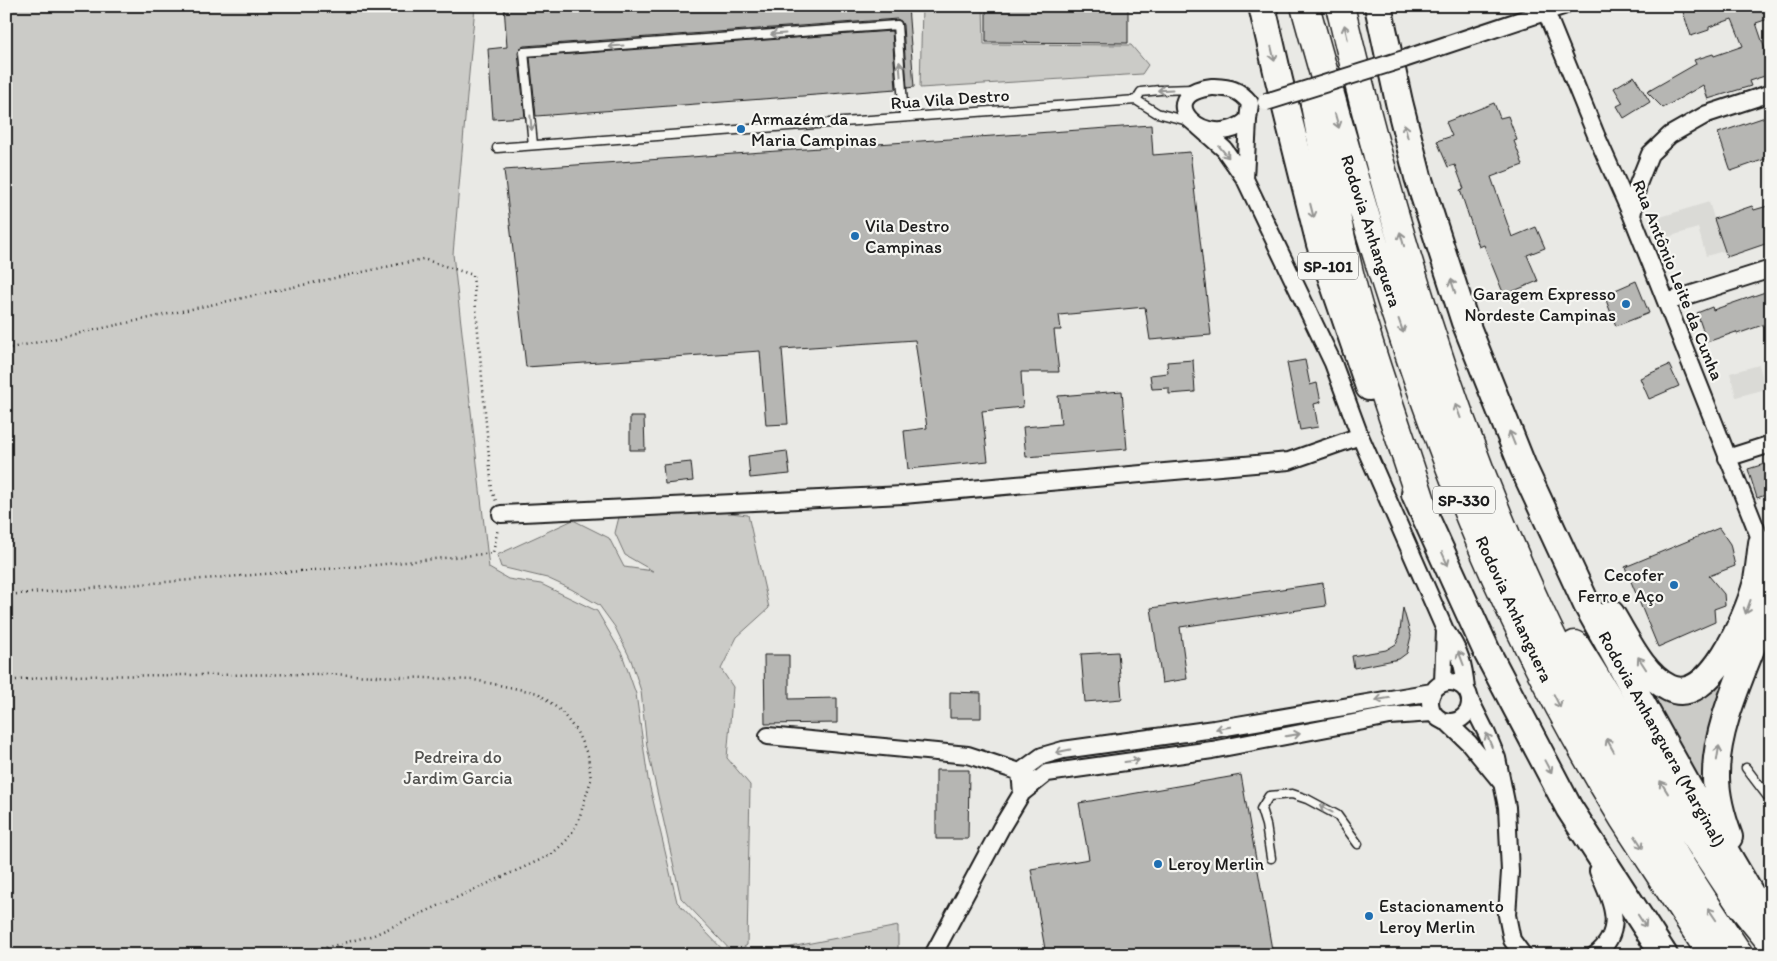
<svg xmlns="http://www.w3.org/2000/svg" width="1777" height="961" viewBox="0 0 1777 961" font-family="Itim,sans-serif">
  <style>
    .built { fill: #dadad6 }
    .green { fill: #cbcbc7; stroke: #747472 }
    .building { fill: #b6b6b3; stroke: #1c1c1c }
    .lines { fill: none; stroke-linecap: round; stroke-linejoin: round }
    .service-casing { stroke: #1c1c1c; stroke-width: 11 }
    .minor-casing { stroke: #1c1c1c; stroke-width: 20 }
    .trunk-casing { stroke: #1c1c1c; stroke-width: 30 }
    .motorway-casing { stroke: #1c1c1c; stroke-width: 31 }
    .path { stroke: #1c1c1c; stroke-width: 2.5; stroke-dasharray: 1 4; stroke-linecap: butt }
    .service { stroke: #f6f6f2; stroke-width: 8 }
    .minor { stroke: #f6f6f2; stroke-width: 16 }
    .trunk { stroke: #f6f6f2; stroke-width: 26 }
    .motorway { stroke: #f6f6f2; stroke-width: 28 }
    .minor-bridge-casing { stroke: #1c1c1c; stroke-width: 20; stroke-linecap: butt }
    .minor-bridge { stroke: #f6f6f2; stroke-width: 16 }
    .oneway { stroke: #949492 }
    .poi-dot { fill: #1f6fb2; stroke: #f6f6f2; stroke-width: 2 }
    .labels { text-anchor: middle; stroke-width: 4.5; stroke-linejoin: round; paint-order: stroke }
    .shield { fill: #f6f6f2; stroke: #5d5d5c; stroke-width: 1 }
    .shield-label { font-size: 16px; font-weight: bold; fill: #1c1c1c }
    .street-label { font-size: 18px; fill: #1c1c1c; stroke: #f6f6f2 }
    .poi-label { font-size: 18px; fill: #1c1c1c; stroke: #f6f6f2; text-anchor: start }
    .park-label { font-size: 18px; fill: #51514f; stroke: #f6f6f2 }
  </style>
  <rect width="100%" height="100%" fill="#e9e9e5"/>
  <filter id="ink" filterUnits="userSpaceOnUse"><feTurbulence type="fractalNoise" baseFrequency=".02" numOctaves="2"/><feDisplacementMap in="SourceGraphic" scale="10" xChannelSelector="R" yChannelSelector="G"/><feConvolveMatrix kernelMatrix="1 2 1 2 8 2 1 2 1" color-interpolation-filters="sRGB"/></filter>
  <g filter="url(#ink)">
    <path class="built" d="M1709 202 1724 251 1706 256 1698 228 1664 238 1657 218Z
      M1759 365 1766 389 1736 397 1730 373Z"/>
    <path class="green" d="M6 6H475L453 254 489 568 508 579 541 584 597 611 622 654 636 694 648 779 677 902 728 955H6Z
      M922 6H983L984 44 1131 45 1148 65 1142 74 920 88Z
      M704 510 748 515 769 608 737 637 721 669 733 687 727 758 750 785 747 945 734 954 681 898 647 747 641 691 631 660 615 627 599 605 571 589 547 578 501 567 497 555 573 520 609 538 624 567 653 571 625 555 615 533 620 513Z
      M1732 653 1708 801 1640 678 1655 692Z
      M898 926V955H750Z"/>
    <path class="building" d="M504 6H908L914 87 907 88 903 25 901 21 897 19 524 46 520 48 518 53 525 117 493 119 488 49 507 47Z
      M986 6H1128V43L986 42Z
      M1681 6H1771V18L1756 23 1771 67V74L1749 81 1751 86 1708 99 1703 85 1663 108 1647 92 1696 64 1694 60 1713 54 1714 56 1743 46 1732 19 1709 27V30L1691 36Z
      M892 31 896 89 536 116 530 57Z
      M1634 76 1650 102 1624 118 1617 106 1623 103 1614 88Z
      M1494 103 1500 118 1508 116 1517 140 1514 141 1523 165 1491 177 1512 237 1536 227 1545 248 1527 255 1538 281 1504 295 1484 245 1479 247 1460 190 1464 189 1455 165 1448 167 1437 141 1452 136 1446 122Z
      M1771 115V157L1731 171 1718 133Z
      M1151 125 1153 155 1190 152 1211 335 1150 340 1145 307 1059 315 1061 330H1054L1059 372H1021L1023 407 982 411 988 461 908 469 904 431 927 428 915 340 782 349 788 424 766 425 760 351 526 367 504 170Z
      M1771 205V242L1727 257 1714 219 1752 206 1754 210Z
      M1636 281 1649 313 1616 326 1604 295Z
      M1771 290V322L1737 334 1736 332 1707 342 1697 313 1712 307 1713 310Z
      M1193 360 1195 392 1169 394V388L1152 389 1150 375 1168 373 1167 362Z
      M1305 360 1310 385 1317 383 1321 402 1314 404 1318 427 1300 430 1287 363Z
      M1669 365 1679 386 1649 399 1640 378Z
      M1122 391 1127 449 1026 457 1023 427 1061 424 1058 396Z
      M630 417H644L645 450H630Z
      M787 451 790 474 750 478 748 456Z
      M691 462 693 481 665 484 663 465Z
      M1771 462V493L1757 498 1748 469Z
      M1719 528 1730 544 1735 566 1709 576 1724 594 1725 605 1714 609 1715 622 1658 647 1625 567Z
      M1323 583 1326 606 1180 627 1187 679 1162 683 1151 608Z
      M1403 608 1411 636 1407 653 1399 659 1354 668 1352 656 1386 650 1396 644 1399 638Z
      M1118 652 1122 699 1085 702 1081 654Z
      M764 655H789V699L837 698V723L765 724Z
      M950 692 981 693V718H950Z
      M936 770H969L968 839H936Z
      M1241 775 1273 955H1046L1031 869 1089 859 1079 803Z"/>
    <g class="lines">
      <g class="service-casing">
        <path id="service" d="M1136 100 1141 92 1160 90 1194 89
          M533 145 524 52 897 25 904 117
          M497 148 1136 100 1157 113 1188 121
          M1746 768 1768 797 1771 799
          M1271 858 1266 825 1261 809 1269 796 1292 794 1307 799 1337 815 1358 844"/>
      </g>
      <g class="minor-casing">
        <path id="minor" d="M1546 12 1596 135 1632 216 1765 551
          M1404 59 1563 6
          M1212 87C1229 88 1238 88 1250 103L1248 120C1205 156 1149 94 1212 87Z
          M1199 127 1224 149 1245 179 1333 363 1360 436 1445 630C1460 650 1464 665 1466 689
          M1245 179 1248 120
          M1632 216 1638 184 1650 154 1670 135 1707 114 1771 93
          M1667 302 1771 269
          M1727 458 1771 444
          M501 514 903 495 1289 461 1360 436
          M1430 702a20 20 0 1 1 40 0a20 20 0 1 1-40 0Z
          M1443 682 1445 630
          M1470 700 1487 734 1497 758 1507 807 1510 872 1507 915 1512 940 1523 955
          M1447 722 1469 743 1501 782
          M768 736 968 755 1020 772 1028 777
          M1022 793 1020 772 1042 756 1063 750 1214 729 1432 692
          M933 955 1001 828 1022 793 1047 773 1212 750 1390 716 1432 713
          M1595 955C1627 930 1611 901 1598 871"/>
      </g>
      <g class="trunk-casing">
        <path id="trunk" d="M1262 6 1279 80 1320 244 1369 387
          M1378 6 1399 102 1418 177 1465 322 1523 467 1587 605 1700 808 1767 922
          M1415 494 1488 654 1569 808 1664 955
          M1611 614C1626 638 1642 675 1669 688 1710 708 1748 614 1756 585 1759 572 1760 557 1762 543
          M1729 837C1722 818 1716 798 1716 777 1715 727 1744 670 1761 623L1771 612"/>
      </g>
      <g class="motorway-casing">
        <path id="motorway" d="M1305 6C1355 186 1407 369 1480 541 1521 637 1570 731 1624 819 1653 864 1683 909 1712 955
          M1340 6C1389 212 1449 416 1538 608 1594 729 1665 845 1739 955
          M1314 99C1324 150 1332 202 1344 252 1364 341 1398 427 1425 514
          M1575 645 1684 819 1742 906 1771 942"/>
      </g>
      <path class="path" d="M6 349 423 259 473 275 492 491 496 501
        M6 595 375 565 493 553 498 528
        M6 681 61 676 327 674 474 680 538 693 561 711 577 732 588 756 591 780 578 822 568 839 551 855 374 935 309 952 269 955"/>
      <use href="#service" class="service"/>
      <use href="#minor" class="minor"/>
      <use href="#trunk" class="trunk"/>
      <use href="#motorway" class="motorway"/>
      <g class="minor-bridge-casing">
        <path id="minor-bridge" d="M1266 102 1404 59"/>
      </g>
      <use href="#minor-bridge" class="minor-bridge"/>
    </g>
    <defs><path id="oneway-shaft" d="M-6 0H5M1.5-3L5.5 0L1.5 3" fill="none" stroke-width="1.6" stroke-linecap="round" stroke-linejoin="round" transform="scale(1.25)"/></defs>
    <g class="oneway">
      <use href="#oneway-shaft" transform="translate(1346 32) rotate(-103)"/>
      <use href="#oneway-shaft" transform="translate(778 34) rotate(176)"/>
      <use href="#oneway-shaft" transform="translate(616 46) rotate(176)"/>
      <use href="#oneway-shaft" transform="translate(1273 54) rotate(77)"/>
      <use href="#oneway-shaft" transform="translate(900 69) rotate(-94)"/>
      <use href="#oneway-shaft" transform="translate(1165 90) rotate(177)"/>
      <use href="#oneway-shaft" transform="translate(1337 121) rotate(74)"/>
      <use href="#oneway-shaft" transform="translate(531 123) rotate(85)"/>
      <use href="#oneway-shaft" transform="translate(1406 131) rotate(-104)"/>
      <use href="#oneway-shaft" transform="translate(1224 152) rotate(50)"/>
      <use href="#oneway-shaft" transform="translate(1312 211) rotate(76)"/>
      <use href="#oneway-shaft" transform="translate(1402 239) rotate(-106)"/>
      <use href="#oneway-shaft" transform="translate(1453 286) rotate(-108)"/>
      <use href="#oneway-shaft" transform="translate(1401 326) rotate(71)"/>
      <use href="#oneway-shaft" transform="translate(1458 411) rotate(-110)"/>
      <use href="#oneway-shaft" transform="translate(1512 438) rotate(-112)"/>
      <use href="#oneway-shaft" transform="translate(1445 559) rotate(66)"/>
      <use href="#oneway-shaft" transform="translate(1748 607) rotate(110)"/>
      <use href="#oneway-shaft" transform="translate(1461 658) rotate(-111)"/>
      <use href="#oneway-shaft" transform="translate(1642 663) rotate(-123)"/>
      <use href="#oneway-shaft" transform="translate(1383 699) rotate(171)"/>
      <use href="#oneway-shaft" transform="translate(1557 701) rotate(64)"/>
      <use href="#oneway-shaft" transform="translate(1223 728) rotate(170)"/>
      <use href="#oneway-shaft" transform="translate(1293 735) rotate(-10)"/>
      <use href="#oneway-shaft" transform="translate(1489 740) rotate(-112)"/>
      <use href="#oneway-shaft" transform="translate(1610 745) rotate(-119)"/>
      <use href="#oneway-shaft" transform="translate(1063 751) rotate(169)"/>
      <use href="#oneway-shaft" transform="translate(1718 753) rotate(-81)"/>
      <use href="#oneway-shaft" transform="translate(1132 761) rotate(-8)"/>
      <use href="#oneway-shaft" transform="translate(1548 767) rotate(62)"/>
      <use href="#oneway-shaft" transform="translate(1664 787) rotate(-122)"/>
      <use href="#oneway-shaft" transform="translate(1326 809) rotate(-152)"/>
      <use href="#oneway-shaft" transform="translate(1639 842) rotate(57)"/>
      <use href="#oneway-shaft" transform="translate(1712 914) rotate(-124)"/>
      <use href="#oneway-shaft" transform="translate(1642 921) rotate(57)"/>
    </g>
  </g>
  <g class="poi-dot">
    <circle cx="741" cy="129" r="5"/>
    <circle cx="855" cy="236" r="5"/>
    <circle cx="1626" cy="304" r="5"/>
    <circle cx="1674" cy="585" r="5"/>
    <circle cx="1158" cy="864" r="5"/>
    <circle cx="1369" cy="916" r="5"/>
  </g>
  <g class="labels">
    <g class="shield">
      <rect x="1298" y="252.5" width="60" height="27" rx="4"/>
      <rect x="1433" y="486.5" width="62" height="27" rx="4"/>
    </g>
    <g class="shield-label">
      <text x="1328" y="272">SP-101</text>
      <text x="1464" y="506">SP-330</text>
    </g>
    <g class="street-label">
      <text transform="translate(950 99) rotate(-4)" y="6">Rua Vila Destro</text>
      <text transform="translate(1371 231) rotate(72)" y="6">Rodovia Anhanguera</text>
      <text transform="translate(1678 280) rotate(68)" y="6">Rua Antônio Leite da Cunha</text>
      <text transform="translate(1514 609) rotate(65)" y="6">Rodovia Anhanguera</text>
      <text transform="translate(1662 739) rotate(61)" y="6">Rodovia Anhanguera (Marginal)</text>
    </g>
    <g class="poi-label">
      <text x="751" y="125">Armazém da<tspan x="751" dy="21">Maria Campinas</tspan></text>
      <text x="865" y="232">Vila Destro<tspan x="865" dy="21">Campinas</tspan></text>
      <text x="1616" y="300" text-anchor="end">Garagem Expresso<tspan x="1616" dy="21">Nordeste Campinas</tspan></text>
      <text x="1664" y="581" text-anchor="end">Cecofer<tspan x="1664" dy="21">Ferro e Aço</tspan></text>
      <text x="1168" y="870">Leroy Merlin</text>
      <text x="1379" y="912">Estacionamento<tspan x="1379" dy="21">Leroy Merlin</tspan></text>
    </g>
    <g class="park-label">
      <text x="458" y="763">Pedreira do<tspan x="458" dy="21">Jardim Garcia</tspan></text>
    </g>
  </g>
  <rect width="1777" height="961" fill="none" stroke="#f6f6f2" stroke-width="25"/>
  <rect x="12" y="12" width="1752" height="936" fill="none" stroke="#1c1c1c" stroke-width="2" filter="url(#ink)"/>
</svg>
